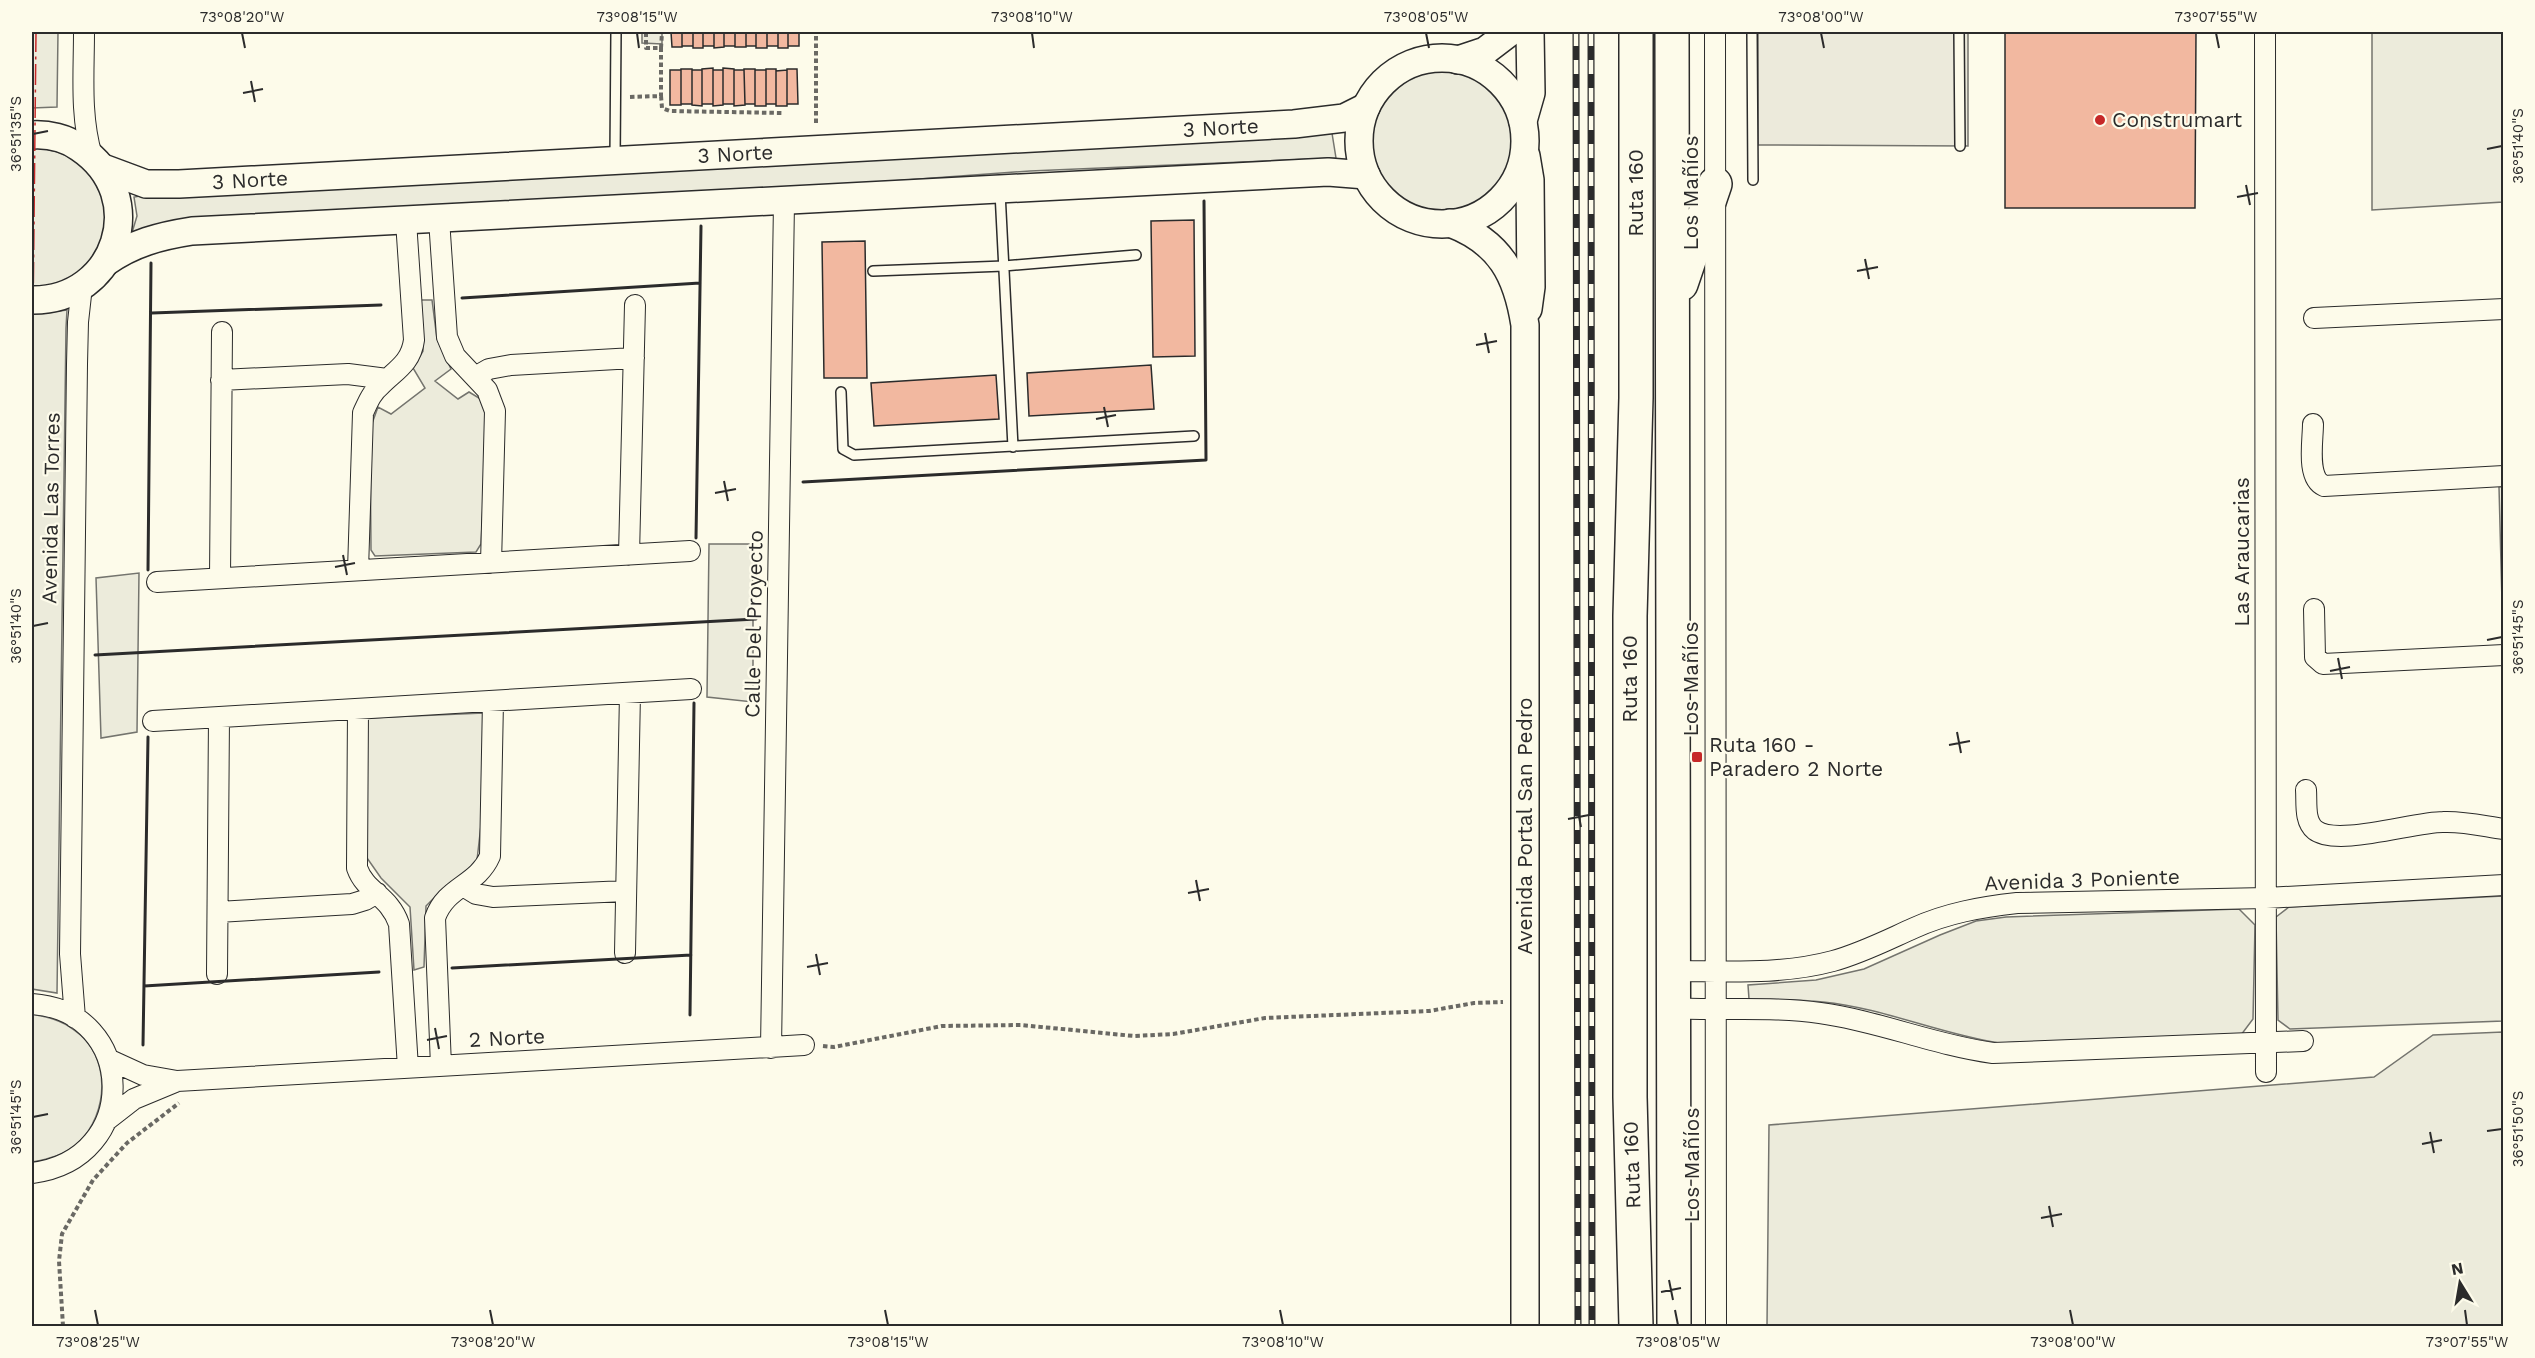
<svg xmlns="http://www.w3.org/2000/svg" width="2535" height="1358" viewBox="0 0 2535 1358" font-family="'Work Sans',sans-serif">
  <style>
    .green { fill: #ecebdb; stroke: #74746e; stroke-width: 1.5 }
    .parking { fill: #eceadb; stroke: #74746e; stroke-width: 1.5 }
    .building { fill: #f2b8a0; stroke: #2b2b2b; stroke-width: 1.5 }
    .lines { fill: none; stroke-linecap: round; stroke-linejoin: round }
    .lane-casing { stroke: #2b2b2b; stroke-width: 12 }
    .street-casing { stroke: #2b2b2b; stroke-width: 22 }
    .secondary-casing { stroke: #2b2b2b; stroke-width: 30 }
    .highway-casing { stroke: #2b2b2b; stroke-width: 36 }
    .path { stroke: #6a6964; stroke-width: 4; stroke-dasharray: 4.5 3; stroke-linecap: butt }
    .lane { stroke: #fdfbea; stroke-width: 9 }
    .street { stroke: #fdfbea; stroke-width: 20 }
    .secondary { stroke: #fdfbea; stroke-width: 27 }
    .highway { stroke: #fdfbea; stroke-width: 33 }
    .rail-casing { stroke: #2b2b2b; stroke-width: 7 }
    .rail { stroke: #fdfbea; stroke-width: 4.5; stroke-dasharray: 14; stroke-linecap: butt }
    .wall { stroke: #2b2b2b; stroke-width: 3 }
    .power { stroke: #c62828; stroke-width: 1.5; stroke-dasharray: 21 4.5 3 4.5; stroke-linecap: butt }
    .ticks { fill: none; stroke: #2b2b2b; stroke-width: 2 }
    .poi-dot { fill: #c62828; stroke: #fdfbea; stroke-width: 2 }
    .labels { text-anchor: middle; stroke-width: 4.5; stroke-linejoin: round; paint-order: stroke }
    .poi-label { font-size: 21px; fill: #2b2b2b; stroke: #fdfbea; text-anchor: start }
    .street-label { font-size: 21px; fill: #2b2b2b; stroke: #fdfbea }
    .neatline { fill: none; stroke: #2b2b2b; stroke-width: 2 }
    .ticks-label { font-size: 15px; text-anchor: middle; fill: #2b2b2b }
  </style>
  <rect width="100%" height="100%" fill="#fdfbea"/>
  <path class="green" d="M32 32H58L57 107 32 108Z
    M642 32H662V44L642 43Z
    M2372 32H2503V202L2372 210Z
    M1371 141a72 72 0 1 1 144 0a72 72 0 1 1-144 0Z
    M1331 127 1336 158 1030 171 131 236 137 216 134 197 146 195Z
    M32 148H42L61 153 79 162 92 175 108 211 103 249 79 279 32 294Z
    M421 300H432L437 339 451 369 435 381 458 399 469 392 484 401 488 410 481 544 476 552 375 556 371 550 370 429 378 407 391 414 425 388 413 368 423 351Z
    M67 310 66 328 57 993 32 989V312L44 313Z
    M2503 486 2504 640 2503 641 2499 487Z
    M709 544H753V702L707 697Z
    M139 573 137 732 101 738 96 578Z
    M484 713 485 790 477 860 467 878 446 886 426 906 424 967 414 970 410 907 381 878 367 858 366 718Z
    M2503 896V1021L2290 1029 2278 1020 2276 917 2289 907Z
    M2239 909 2255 925 2253 1019 2241 1035 1999 1043C1940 1034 1883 1008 1823 1002 1798 999 1773 1000 1749 999L1748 985 1816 980 1864 969 1940 935 1976 921 2006 917Z
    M32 1014C47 1017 61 1020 74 1030 112 1056 109 1114 78 1143 65 1155 48 1159 32 1162Z
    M2503 1032V1326H1767L1769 1125 2374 1077 2433 1035Z"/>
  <path class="parking" d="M1758 32H1968V146L1758 145Z"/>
  <path class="building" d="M671 32H682V47H672Z
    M682 32H693V46H682Z
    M693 32H703V48H693Z
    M703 32H714V46H703Z
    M714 32H724V47L714 48Z
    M724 32H735V46H724Z
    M735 32H746V47H735Z
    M746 32H756V46H746Z
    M756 32H767V48H756Z
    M767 32H778V46H767Z
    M778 32H788V48H778Z
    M788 32H799V46H788Z
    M2005 32H2196L2195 208H2005Z
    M713 68V104H702V69Z
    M723 68 734 69V104H723Z
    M681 69H692V104H681Z
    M744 69H755V104H745Z
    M766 69H776V104H766Z
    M787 69H797L798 104H787Z
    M670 70H681V105H670Z
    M692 70H702V106L692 105Z
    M713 70H723V105L713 106Z
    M734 70H744L745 105 734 106Z
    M755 70H766V106H755Z
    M787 70V106H776V71Z
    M1194 220 1195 356 1153 357 1151 221Z
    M865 241 867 378H824L822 242Z
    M1151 365 1154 409 1029 416 1027 373Z
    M996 375 999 419 874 426 871 383Z"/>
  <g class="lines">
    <g class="lane-casing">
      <path id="lane" d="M1752 32 1753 180
        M1959 32 1960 146
        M615 158 616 32
        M1000 192 1013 447
        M873 271 1004 266 1136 255
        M841 392 843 449 854 455 1194 436"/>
    </g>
    <g class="street-casing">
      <path id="street" d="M84 32C84 73 80 116 92 156
        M1715 32 1716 1326
        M2265 32 2266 1072
        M439 219 447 337 455 356 487 390 495 411 491 563
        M2314 318 2504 309
        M475 377 489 369 511 365 634 358
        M221 380 348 374 387 379
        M2313 424C2313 441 2306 478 2324 486L2504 476
        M629 555 635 305
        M358 570 363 413C368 402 372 392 381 385 396 370 411 363 414 340L406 221
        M220 578 222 332
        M157 582 690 551
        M2314 609 2315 657 2323 664 2504 655
        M358 709 357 868C366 893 389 895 399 924L408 1068
        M153 721 691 689
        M2306 790C2307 803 2304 821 2315 830 2337 847 2413 822 2443 822 2464 821 2483 826 2504 829
        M463 886 476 894 493 897 626 891
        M218 912 352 904 365 900 377 893
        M625 953 630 693
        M1673 971C1727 971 1781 975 1833 961 1862 953 1887 940 1914 928 1947 913 1981 907 2017 903L2266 898 2504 885
        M217 974 219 717
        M32 1004C137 1011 142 1159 32 1173
        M1674 1008C1722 1011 1772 1006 1820 1013 1879 1021 1934 1045 1993 1053L2303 1041
        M75 1018 70 954 77 364 78 322 82 286
        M771 1048 784 202
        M108 1059 143 1075 177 1081 804 1045
        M441 1066 435 918C446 886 477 886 490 856L493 701
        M107 1120 134 1099 175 1082"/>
    </g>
    <g class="secondary-casing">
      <g id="secondary">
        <circle cx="1442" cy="141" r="83"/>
        <path d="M1458 60 1485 51 1510 32"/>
        <path d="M1523 121 1531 93 1530 32"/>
        <path d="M32 135C48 134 66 138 80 148 151 196 117 301 32 300"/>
        <path d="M1526 156 1530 180 1531 287 1528 309"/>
        <path id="s1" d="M103 168 146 184H179L1294 124 1344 118 1366 107"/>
        <path d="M1450 223C1500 242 1517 274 1525 325V1326"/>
        <path d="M106 262C133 243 160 236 192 231L1328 172 1366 175"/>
      </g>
    </g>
    <g class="highway-casing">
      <path id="highway" d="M1672 32 1674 1326
        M1681 284 1715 184
        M1636 1326 1630 1097V616L1636 398V32"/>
    </g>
    <path class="path" d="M661 48 662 32
      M661 96 662 108 670 111 782 113
      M630 97 661 96V48H646V32
      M816 123V32
      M823 1046 834 1047 942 1026 1021 1025 1134 1036 1173 1034 1265 1018 1429 1011 1474 1003 1503 1002
      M63 1326 59 1261 62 1234 93 1180 127 1143 179 1103"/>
    <use href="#lane" class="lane"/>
    <use href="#street" class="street"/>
    <use href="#secondary" class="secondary"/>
    <use href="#highway" class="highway"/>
    <g class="rail-casing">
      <path id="rail" d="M1576 32 1578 1326
        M1591 32 1592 1326"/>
    </g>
    <use href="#rail" class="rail"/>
    <path class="wall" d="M462 298 700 283
      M152 313 381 305
      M803 482 1206 460 1204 201
      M696 538 701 226
      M148 570 151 263
      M95 655 756 619
      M452 968 691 955
      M144 986 379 972
      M690 1015 694 703
      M143 1045 148 737"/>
    <path class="power" d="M32 415 36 32"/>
  </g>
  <path class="ticks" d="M242 33 245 48M637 33 639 48M1032 33 1034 48M1426 33 1429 48M1821 33 1824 48M2216 33 2219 48M251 81 255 102M243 93 263 89M33 134 48 131M2487 149 2502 146M2246 185 2250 205M2237 197 2258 193M1865 259 1869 279M1857 271 1878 267M1485 333 1489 353M1476 345 1497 341M1104 407 1108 427M1096 419 1116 415M724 481 728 501M715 493 736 489M343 555 347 575M335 567 355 563M33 626 48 623M2487 640 2502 637M2338 658 2342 679M2330 671 2350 667M1957 732 1961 753M1949 745 1970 741M1577 806 1581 827M1568 819 1589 815M1196 880 1200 901M1188 893 1209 889M816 954 820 975M807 967 828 963M435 1028 439 1049M427 1040 447 1036M33 1117 48 1114M2487 1131 2502 1129M2430 1132 2434 1153M2422 1144 2442 1140M2049 1206 2053 1227M2041 1218 2062 1214M1669 1280 1673 1300M1661 1292 1681 1288M95 1310 98 1325M490 1310 493 1325M885 1310 888 1325M1280 1310 1283 1325M1675 1310 1678 1325M2070 1310 2073 1325M2465 1310 2467 1325"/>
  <g class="poi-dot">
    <circle cx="2100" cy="120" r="6"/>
    <rect x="1691" y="751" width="12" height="12" rx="3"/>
  </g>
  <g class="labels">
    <g class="poi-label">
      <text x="2112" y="127">Construmart</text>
      <text x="1709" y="752">Ruta 160 -<tspan x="1709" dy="24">Paradero 2 Norte</tspan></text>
    </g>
    <g class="street-label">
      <text dy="7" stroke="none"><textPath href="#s1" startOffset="1122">3 Norte</textPath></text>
      <text dy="7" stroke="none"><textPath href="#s1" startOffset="636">3 Norte</textPath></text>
      <text dy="7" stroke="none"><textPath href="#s1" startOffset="150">3 Norte</textPath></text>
      <text transform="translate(1636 193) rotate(-90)" y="7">Ruta 160</text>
      <text transform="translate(1691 193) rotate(-90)" y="7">Los Mañíos</text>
      <text transform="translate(51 508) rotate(-89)" y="7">Avenida Las Torres</text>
      <text transform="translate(2242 552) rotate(-90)" y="7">Las Araucarias</text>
      <text transform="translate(754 624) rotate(-89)" y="7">Calle Del Proyecto</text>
      <text transform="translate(1630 679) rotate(-90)" y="7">Ruta 160</text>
      <text transform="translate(1691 679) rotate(-90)" y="7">Los Mañíos</text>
      <text transform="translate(1525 826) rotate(-90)" y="7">Avenida Portal San Pedro</text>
      <text transform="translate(2082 880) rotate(-2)" y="7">Avenida 3 Poniente</text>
      <text transform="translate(507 1038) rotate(-3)" y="7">2 Norte</text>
      <text transform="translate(1632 1165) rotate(-92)" y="7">Ruta 160</text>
      <text transform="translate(1692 1165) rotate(-90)" y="7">Los Mañíos</text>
    </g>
  </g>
  <rect width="2535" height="1358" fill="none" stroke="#fdfbea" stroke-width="66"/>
  <g transform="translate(2460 1283) rotate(349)" stroke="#fdfbea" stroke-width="4.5" paint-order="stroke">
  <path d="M0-4.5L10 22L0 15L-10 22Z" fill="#2b2b2b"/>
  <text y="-9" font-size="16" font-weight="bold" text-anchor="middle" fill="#2b2b2b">N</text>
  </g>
  <rect x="33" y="33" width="2469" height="1292" class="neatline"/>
  <g class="ticks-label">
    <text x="242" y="22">73°08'20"W</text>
    <text x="637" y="22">73°08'15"W</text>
    <text x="1032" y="22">73°08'10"W</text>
    <text x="1426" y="22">73°08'05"W</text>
    <text x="1821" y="22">73°08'00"W</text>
    <text x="2216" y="22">73°07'55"W</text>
    <text transform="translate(16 134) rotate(-90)" y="5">36°51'35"S</text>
    <text transform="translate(2518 146) rotate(-90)" y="5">36°51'40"S</text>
    <text transform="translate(16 626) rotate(-90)" y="5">36°51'40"S</text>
    <text transform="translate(2518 637) rotate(-90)" y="5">36°51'45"S</text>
    <text transform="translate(16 1117) rotate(-90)" y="5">36°51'45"S</text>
    <text transform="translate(2518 1129) rotate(-90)" y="5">36°51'50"S</text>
    <text x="98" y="1347">73°08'25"W</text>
    <text x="493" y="1347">73°08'20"W</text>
    <text x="888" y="1347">73°08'15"W</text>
    <text x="1283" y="1347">73°08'10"W</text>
    <text x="1678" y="1347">73°08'05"W</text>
    <text x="2073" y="1347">73°08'00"W</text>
    <text x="2467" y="1347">73°07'55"W</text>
  </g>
</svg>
